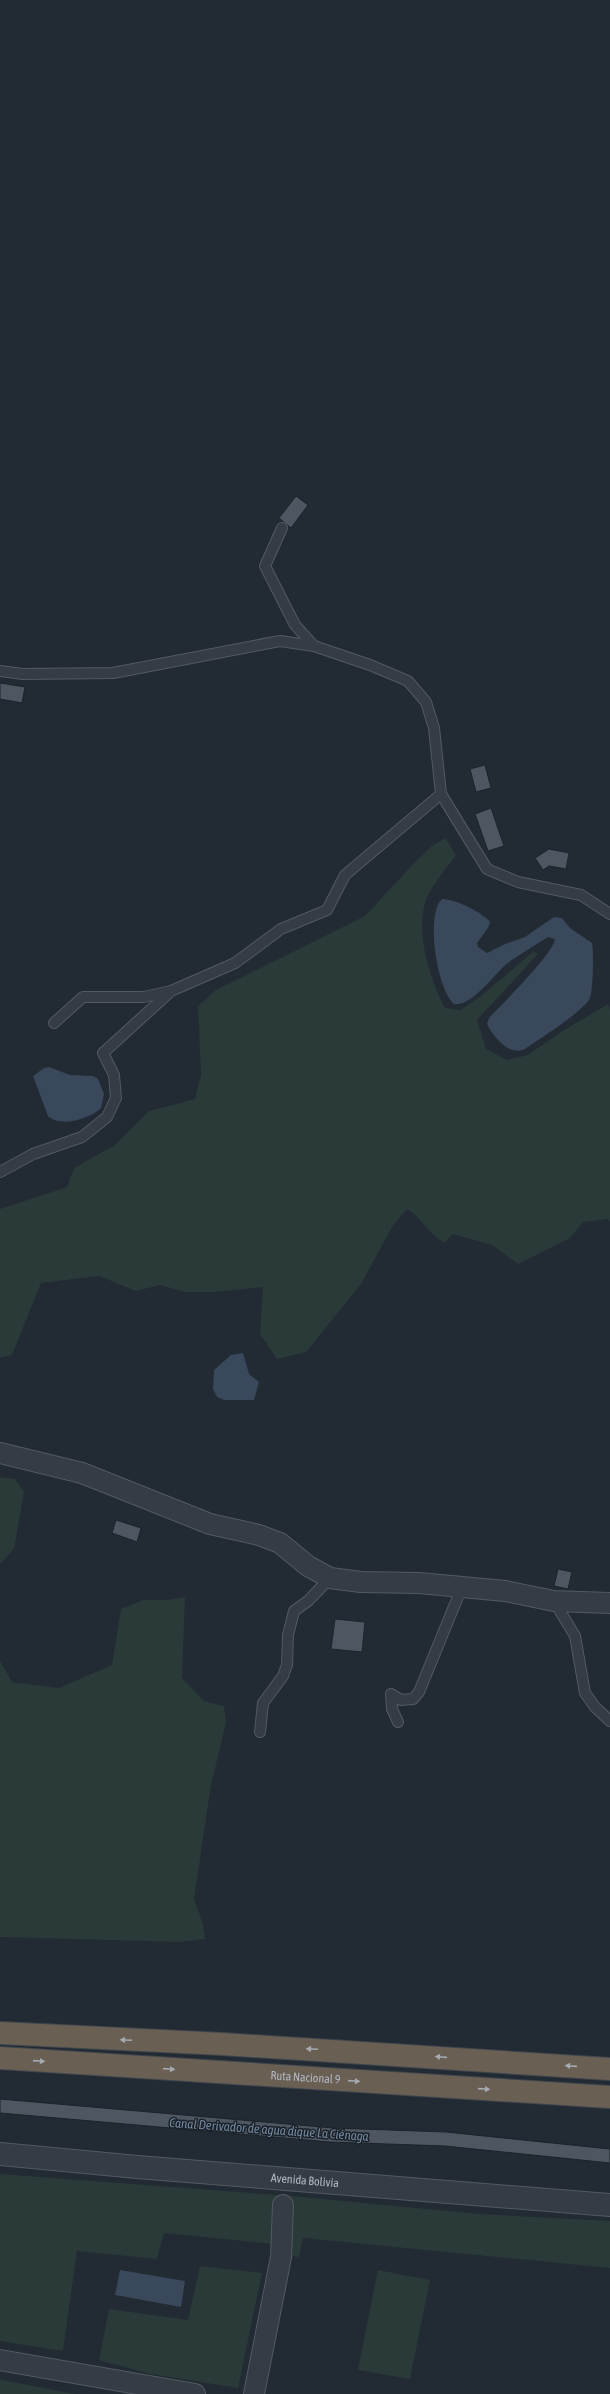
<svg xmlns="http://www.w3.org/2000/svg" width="610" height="2394" viewBox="0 0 610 2394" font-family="'Asap Condensed',sans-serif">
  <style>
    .green { fill: #293a39 }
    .water { fill: #39495b }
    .building { fill: #4d5661; stroke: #1c232a }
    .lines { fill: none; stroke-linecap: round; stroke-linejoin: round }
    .service-casing { stroke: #525a62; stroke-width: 12 }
    .minor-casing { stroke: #525a62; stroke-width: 22 }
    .tertiary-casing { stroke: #525a62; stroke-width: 24 }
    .motorway-casing { stroke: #3f474e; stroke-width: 24 }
    .service { stroke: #353c44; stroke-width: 10 }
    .minor { stroke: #353c44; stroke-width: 20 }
    .tertiary { stroke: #353c44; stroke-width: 22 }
    .motorway { stroke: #695f53; stroke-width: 22 }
    .oneway { fill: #a4aab0 }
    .labels { text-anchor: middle; stroke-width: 3; stroke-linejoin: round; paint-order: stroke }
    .street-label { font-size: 12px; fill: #afb7c1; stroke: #1a2128 }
    .water-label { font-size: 13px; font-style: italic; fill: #7389a1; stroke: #1a2128 }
  </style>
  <rect width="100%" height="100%" fill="#222a33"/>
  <path class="green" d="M446 838 456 856C447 866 429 890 425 903 416 935 430 979 445 1008L460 1010 477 999 534 951 538 954 477 1020 486 1049 507 1060 528 1055 561 1032 608 1004 610 1009V1222L608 1219 583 1222 570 1238 518 1264 492 1245 453 1234 444 1243C429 1234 422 1218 407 1209L394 1224 361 1284 306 1352 277 1359 260 1334 263 1287 215 1292H185L160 1285 136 1291 99 1276 41 1283 12 1355 0 1358V1209L67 1187 74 1168 115 1145 149 1111 195 1099 201 1075 198 1006 216 990 365 916 416 861 433 845Z
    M0 1477 15 1479 24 1492 14 1549 0 1564Z
    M185 1597 182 1678 204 1701 224 1706 226 1723 211 1785 194 1899 203 1924 205 1939 181 1942 0 1937V1661L12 1682 59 1688 112 1665 121 1609 143 1600H167Z
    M0 2174 292 2196 479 2214 610 2221V2268L303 2238 299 2257 287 2256 273 2244 164 2233 157 2259 77 2251 63 2351 0 2341Z
    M200 2266 262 2273 238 2388 150 2374 99 2360 109 2309 188 2320Z
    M378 2270 430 2280 410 2379 358 2370Z
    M0 2380H3L74 2394H0Z"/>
  <path class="water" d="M442 899C453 898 484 913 490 922L488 928 477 943 478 947 487 953 505 944 525 937 554 917 562 918 570 928 592 943C594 952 593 991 590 998 584 1011 538 1040 525 1049 509 1057 493 1036 487 1024L489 1018C502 1004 554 953 555 939L548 937C535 945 522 953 509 962 495 972 473 1007 454 1004 437 990 425 914 442 899Z
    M49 1067 70 1075 93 1076 98 1079 104 1094 101 1108C90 1119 60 1128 48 1116L33 1076 44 1068Z
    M243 1353 249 1374 259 1382 254 1400H224L217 1397 213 1389 214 1370 231 1355Z
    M120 2270 185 2281 181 2307 115 2295Z"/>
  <path class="building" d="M296 496 308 505 291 528 279 518Z
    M0 683 25 687 22 703 0 699Z
    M485 765 491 788 476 792 470 769Z
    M491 808 504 846 488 851 475 814Z
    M549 849 569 853 566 869 549 866 543 870 535 858Z
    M116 1520 141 1528 137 1542 112 1533Z
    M558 1569 572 1572 568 1589 554 1586Z
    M335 1619 365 1622 362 1652 331 1649Z
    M0 2099 333 2128 446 2132 610 2149V2163L445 2146 330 2142 0 2113Z"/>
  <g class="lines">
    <g class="service-casing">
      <path id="service" d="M282 528 265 566 295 625 314 646
        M0 671 23 674 113 673 280 641 314 646 370 665 408 681 426 702 434 728 441 794 487 869 518 882 581 895 610 914
        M54 1023 83 997H144L171 991 235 963 281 929 327 910 345 875 441 794
        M0 1172 33 1154 82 1137 107 1117 116 1098 114 1075 103 1053 171 991
        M554 1601 575 1636 585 1693 595 1707 610 1721
        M398 1722 392 1709 391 1694 401 1700 413 1699 419 1692 462 1587
        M260 1732 263 1703 283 1676 287 1665 288 1635 294 1611 308 1601 330 1578"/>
    </g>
    <g class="minor-casing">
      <path id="minor" d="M0 1453 82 1473 210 1524 259 1535 280 1543 308 1566 330 1578 361 1582 419 1583 505 1591 554 1601 610 1603
        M0 2360 195 2394
        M254 2394 281 2257 283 2205"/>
    </g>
    <g class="tertiary-casing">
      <g id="tertiary">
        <path id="s1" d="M0 2154 137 2167 610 2205"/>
      </g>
    </g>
    <g class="motorway-casing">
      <g id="motorway">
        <path d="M0 2033 222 2044 610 2069"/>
        <path id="s2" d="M0 2058 610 2097"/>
      </g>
    </g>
    <use href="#service" class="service"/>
    <use href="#minor" class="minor"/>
    <use href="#tertiary" class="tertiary"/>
    <use href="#motorway" class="motorway"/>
  </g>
  <defs><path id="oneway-solid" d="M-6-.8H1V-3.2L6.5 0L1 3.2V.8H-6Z"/></defs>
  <g class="oneway">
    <use href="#oneway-solid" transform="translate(126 2040) rotate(-178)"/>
    <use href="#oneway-solid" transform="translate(312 2049) rotate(-177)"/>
    <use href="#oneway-solid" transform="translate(441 2057) rotate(-176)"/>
    <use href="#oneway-solid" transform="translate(39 2061) rotate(4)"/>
    <use href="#oneway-solid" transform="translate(571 2066) rotate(-176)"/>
    <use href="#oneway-solid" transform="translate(169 2069) rotate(4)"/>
    <use href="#oneway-solid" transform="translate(354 2081) rotate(4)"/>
    <use href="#oneway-solid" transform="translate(484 2089) rotate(4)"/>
  </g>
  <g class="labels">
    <g class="street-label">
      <text dy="4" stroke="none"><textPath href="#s2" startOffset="306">Ruta Nacional 9</textPath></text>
      <text dy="4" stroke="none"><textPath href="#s1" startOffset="306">Avenida Bolivia</textPath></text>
    </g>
    <g class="water-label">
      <text transform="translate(269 2129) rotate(4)" y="5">Canal Derivador de agua dique La Ciénaga</text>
    </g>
  </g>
</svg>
